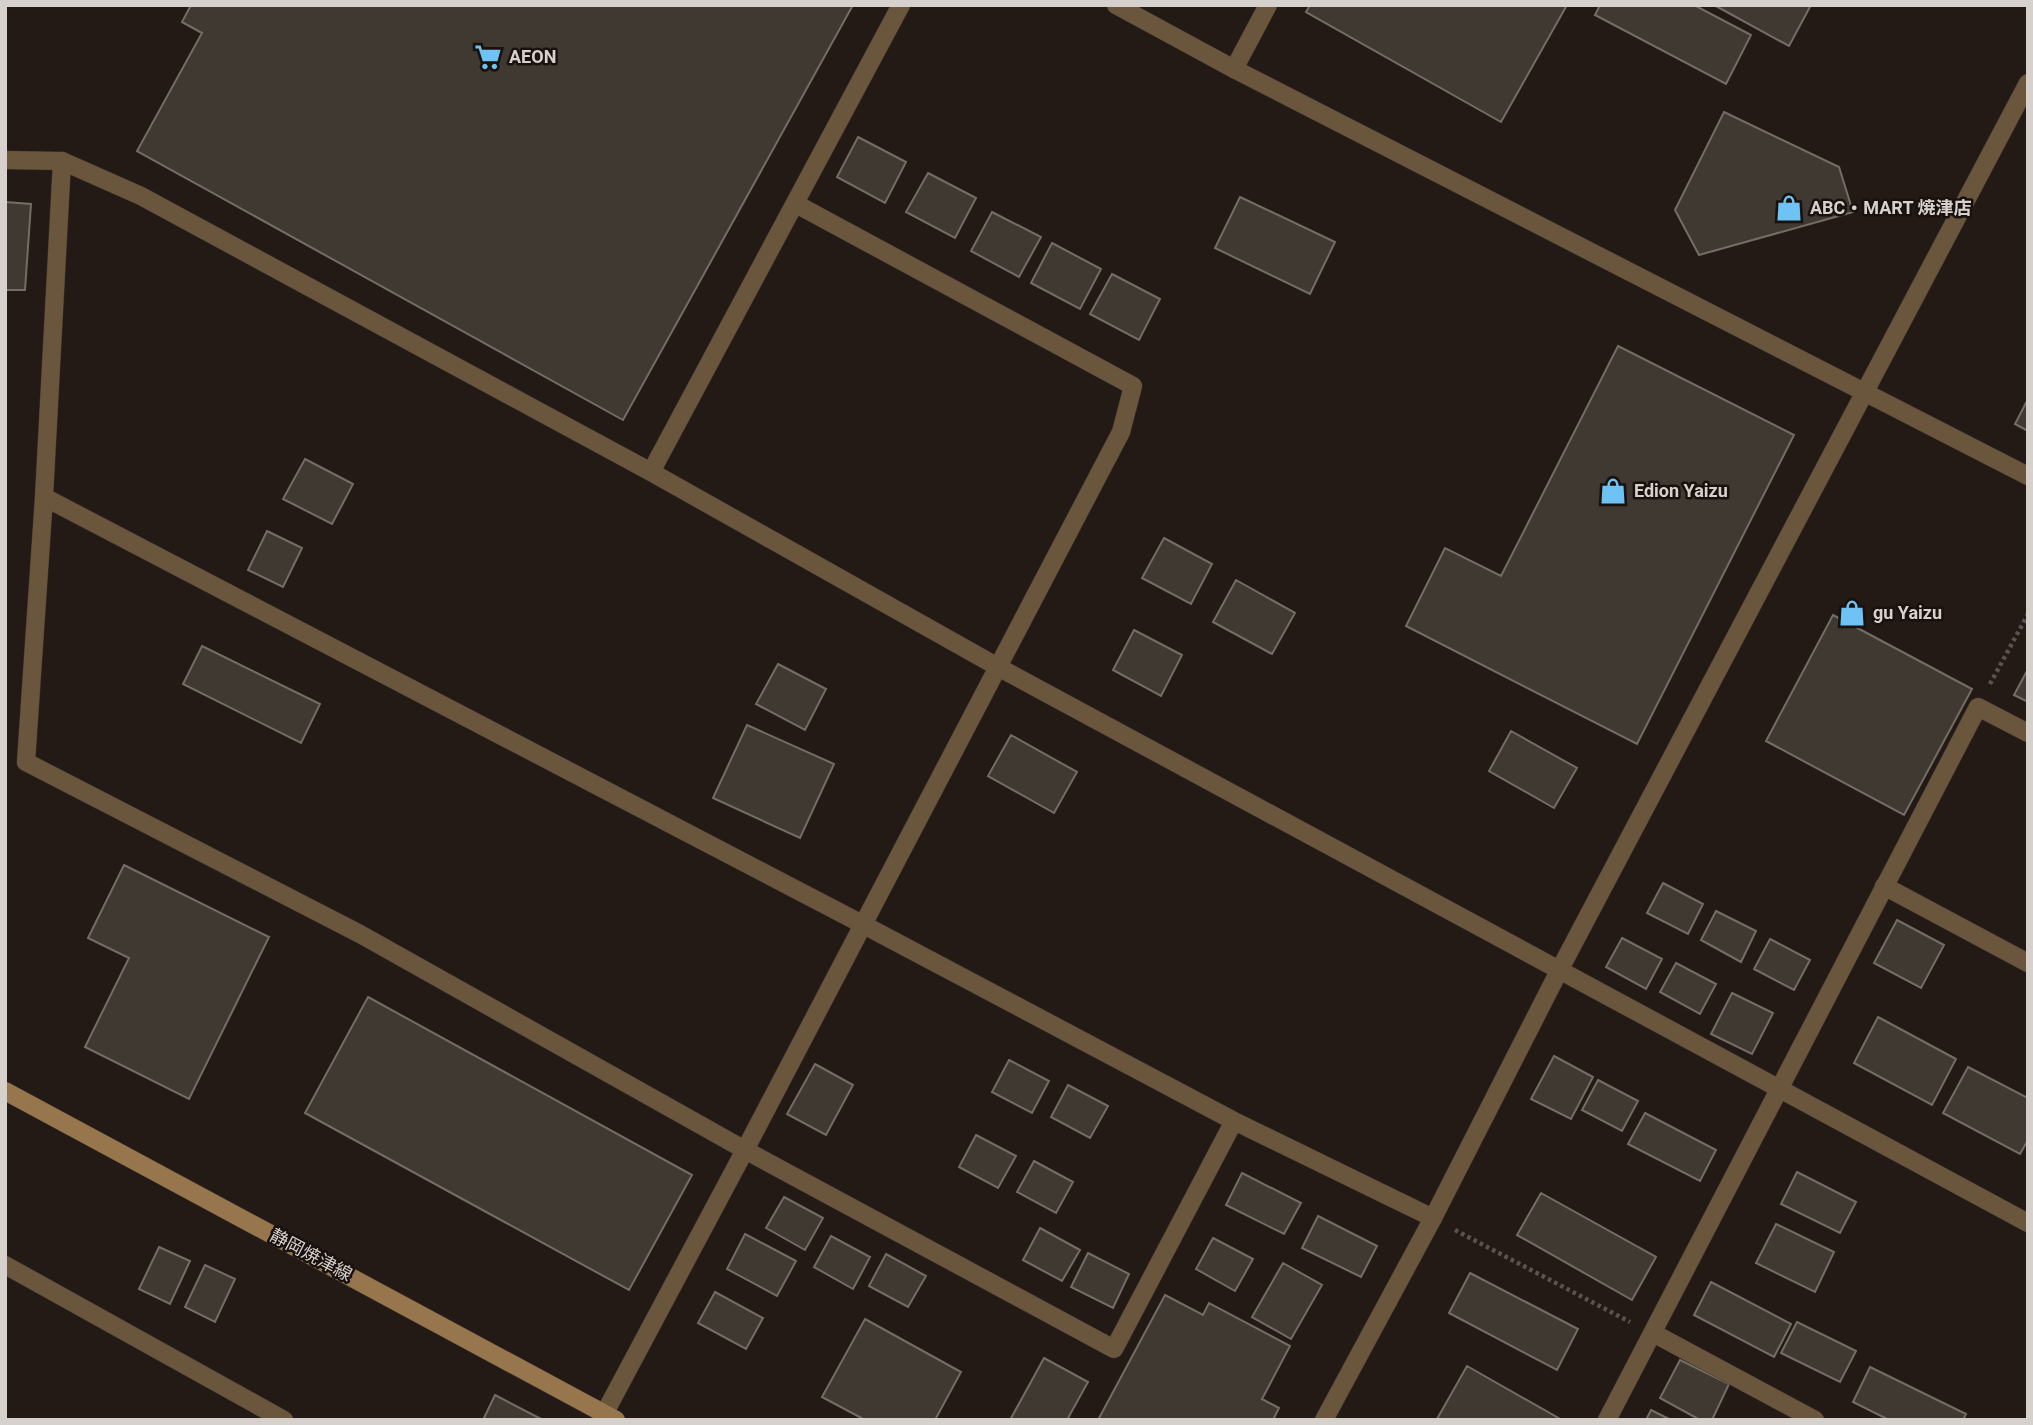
<svg xmlns="http://www.w3.org/2000/svg" width="2033" height="1425" viewBox="0 0 2033 1425" font-family="Roboto,'Noto Sans JP',sans-serif">
  <style>
    .building { fill: #3f3931; stroke: #746d65; stroke-width: 2 }
    .lines { fill: none; stroke-linecap: round; stroke-linejoin: round }
    .minor-casing { stroke: #3c3430; stroke-width: 19 }
    .tertiary-casing { stroke: #3c3430; stroke-width: 19 }
    .secondary-casing { stroke: #3c3430; stroke-width: 19 }
    .path { stroke: #5b5350; stroke-width: 4.5; stroke-dasharray: 3.5 3.5; stroke-linecap: butt }
    .minor { stroke: #6a563d; stroke-width: 18 }
    .tertiary { stroke: #6a563d; stroke-width: 18 }
    .secondary { stroke: #97764d; stroke-width: 18 }
    .labels { text-anchor: middle; stroke-width: 5; stroke-linejoin: round; paint-order: stroke }
    .poi-label { font-size: 18px; font-weight: bold; fill: #d7d1ce; stroke: #19110e; text-anchor: start }
    .street-label { font-size: 18px; fill: #d7d1ce; stroke: #19110e }
  </style>
  <rect width="100%" height="100%" fill="#231a16"/>
  <path class="building" d="M191 5H853L623 420 137 151 202 33 182 22Z
    M1310 5H1567L1501 122 1306 12Z
    M1600 5H1694L1751 35 1726 84 1595 15Z
    M1714 5H1811L1789 46Z
    M1724 112 1839 167 1853 212 1699 255 1675 210Z
    M858 137 906 162 885 203 837 177Z
    M928 173 976 198 955 238 906 212Z
    M1240 197 1335 242 1310 294 1215 248Z
    M5 202 31 204 25 290H5Z
    M992 212 1041 237 1019 277 971 251Z
    M1052 243 1101 269 1080 309 1031 283Z
    M1112 274 1160 299 1139 340 1090 314Z
    M1618 346 1794 435 1637 744 1406 626 1445 548 1501 576Z
    M2028 399V431L2015 424Z
    M305 459 353 484 332 524 283 499Z
    M267 531 302 548 283 587 248 570Z
    M1164 538 1212 564 1191 604 1142 578Z
    M1236 580 1295 613 1272 654 1213 622Z
    M1833 615 1972 689 1904 815 1766 741Z
    M1134 630 1182 655 1161 696 1113 670Z
    M202 646 320 704 301 743 183 684Z
    M778 664 826 689 805 730 756 704Z
    M2028 669V702L2014 695Z
    M747 725 834 764 800 838 713 798Z
    M1511 731 1577 768 1554 808 1489 771Z
    M1011 735 1077 772 1054 813 988 776Z
    M124 865 269 937 189 1099 85 1047 129 958 88 938Z
    M1663 883 1703 904 1688 934 1647 913Z
    M1716 911 1756 931 1741 962 1701 940Z
    M1897 920 1944 945 1921 988 1874 963Z
    M1622 938 1662 959 1646 989 1606 967Z
    M1770 939 1810 960 1794 990 1754 969Z
    M1676 963 1716 984 1700 1014 1660 992Z
    M1732 993 1773 1013 1752 1054 1711 1034Z
    M368 997 692 1175 629 1290 305 1113Z
    M1878 1017 1956 1059 1932 1105 1854 1063Z
    M1554 1056 1593 1077 1571 1119 1531 1099Z
    M1009 1060 1049 1081 1032 1113 992 1092Z
    M815 1064 853 1085 826 1135 787 1114Z
    M1968 1067 2028 1098V1140L2020 1154 1943 1113Z
    M1598 1080 1638 1101 1622 1131 1582 1110Z
    M1068 1085 1108 1106 1090 1138 1051 1117Z
    M1645 1113 1716 1150 1700 1181 1628 1144Z
    M976 1135 1016 1156 998 1188 959 1167Z
    M1034 1161 1073 1182 1056 1213 1017 1192Z
    M1797 1172 1856 1202 1840 1233 1781 1204Z
    M1242 1173 1301 1203 1284 1234 1226 1205Z
    M1541 1193 1656 1257 1632 1300 1517 1235Z
    M784 1197 823 1218 805 1250 766 1228Z
    M1318 1216 1377 1246 1361 1277 1302 1248Z
    M1776 1224 1834 1252 1815 1292 1756 1263Z
    M1040 1228 1080 1250 1062 1281 1023 1260Z
    M745 1234 796 1261 777 1296 727 1269Z
    M831 1236 870 1257 853 1289 814 1267Z
    M1213 1238 1253 1259 1235 1291 1196 1269Z
    M159 1247 190 1261 170 1304 139 1289Z
    M1088 1253 1129 1274 1113 1308 1071 1287Z
    M886 1254 926 1276 908 1307 869 1286Z
    M1283 1263 1322 1285 1291 1339 1252 1317Z
    M205 1265 235 1279 215 1322 185 1307Z
    M1470 1273 1578 1329 1557 1370 1449 1313Z
    M1711 1282 1791 1324 1774 1357 1694 1315Z
    M715 1292 763 1318 746 1349 698 1323Z
    M1165 1295 1203 1315 1209 1303 1290 1346 1262 1399 1279 1408 1273 1420H1098Z
    M865 1319 961 1372 935 1420H865L822 1397Z
    M1797 1322 1856 1351 1840 1382 1781 1353Z
    M1044 1358 1088 1382 1067 1420H1010Z
    M1680 1360 1729 1384 1712 1420H1700L1660 1398Z
    M1467 1366 1562 1420 1437 1419Z
    M1870 1367 1966 1414 1963 1420H1889L1853 1402Z
    M495 1395 543 1420H483Z
    M1651 1410 1671 1420H1646Z"/>
  <g class="lines">
    <g class="minor-casing">
      <path id="minor" d="M1234 69 1268 5
        M62 161 44 497 26 762 360 934 745 1150 1114 1349 1234 1121
        M44 497 862 924 1234 1121 1433 1218
        M998 667 2028 1223
        M1884 886 2028 963
        M5 1265 284 1420
        M1653 1333 1815 1420
        M1607 1420 1978 707 2028 733"/>
    </g>
    <g class="tertiary-casing">
      <path id="tertiary" d="M1116 5 1234 69 2028 476
        M5 160 62 161 141 196 651 472 998 667
        M651 472 901 5
        M601 1420 745 1150 1121 432 1133 386 796 204
        M1324 1420 1433 1218 1560 969 2028 83"/>
    </g>
    <g class="secondary-casing">
      <path id="secondary" d="M5 1091 616 1420"/>
    </g>
    <path class="path" d="M1990 684 2028 614
      M1455 1230 1630 1322"/>
    <use href="#minor" class="minor"/>
    <use href="#tertiary" class="tertiary"/>
    <use href="#secondary" class="secondary"/>
  </g>
  <defs>
    <g id="supermarket-bare" transform="scale(2.1)"><path d="M-6-5.5h2.5l.6 2H6L4.5 2H-2.5L-4.4-4H-6ZM-1.5 3.2a1.3 1.3 0 1 0 .1 0ZM3 3.2a1.3 1.3 0 1 0 .1 0Z" fill="#6fc2f4" stroke="#19110e" stroke-width="2.5" paint-order="stroke"/></g>
    <g id="shop-bare" transform="scale(2.1)"><path d="M-5-2.5h2.3a2.7 3.5 0 0 1 5.4 0H5L5.5 6h-11ZM-1.5-2.5h3a1.5 2.3 0 0 0-3 0Z" fill="#6fc2f4" stroke="#19110e" stroke-width="2.5" paint-order="stroke"/></g>
  </defs>
  <g fill-rule="evenodd">
    <use href="#supermarket-bare" x="488" y="57"/>
    <use href="#shop-bare" x="1789" y="208"/>
    <use href="#shop-bare" x="1613" y="491"/>
    <use href="#shop-bare" x="1852" y="613"/>
  </g>
  <g class="labels">
    <g class="poi-label">
      <text x="509" y="63">AEON</text>
      <text x="1810" y="214">ABC・MART 焼津店</text>
      <text x="1634" y="497">Edion Yaizu</text>
      <text x="1873" y="619">gu Yaizu</text>
    </g>
    <g class="street-label">
      <text transform="translate(311 1255) rotate(28)" y="6">静岡焼津線</text>
    </g>
  </g>
  <rect width="2033" height="1425" fill="none" stroke="#d7d1ce" stroke-width="14"/>
</svg>
